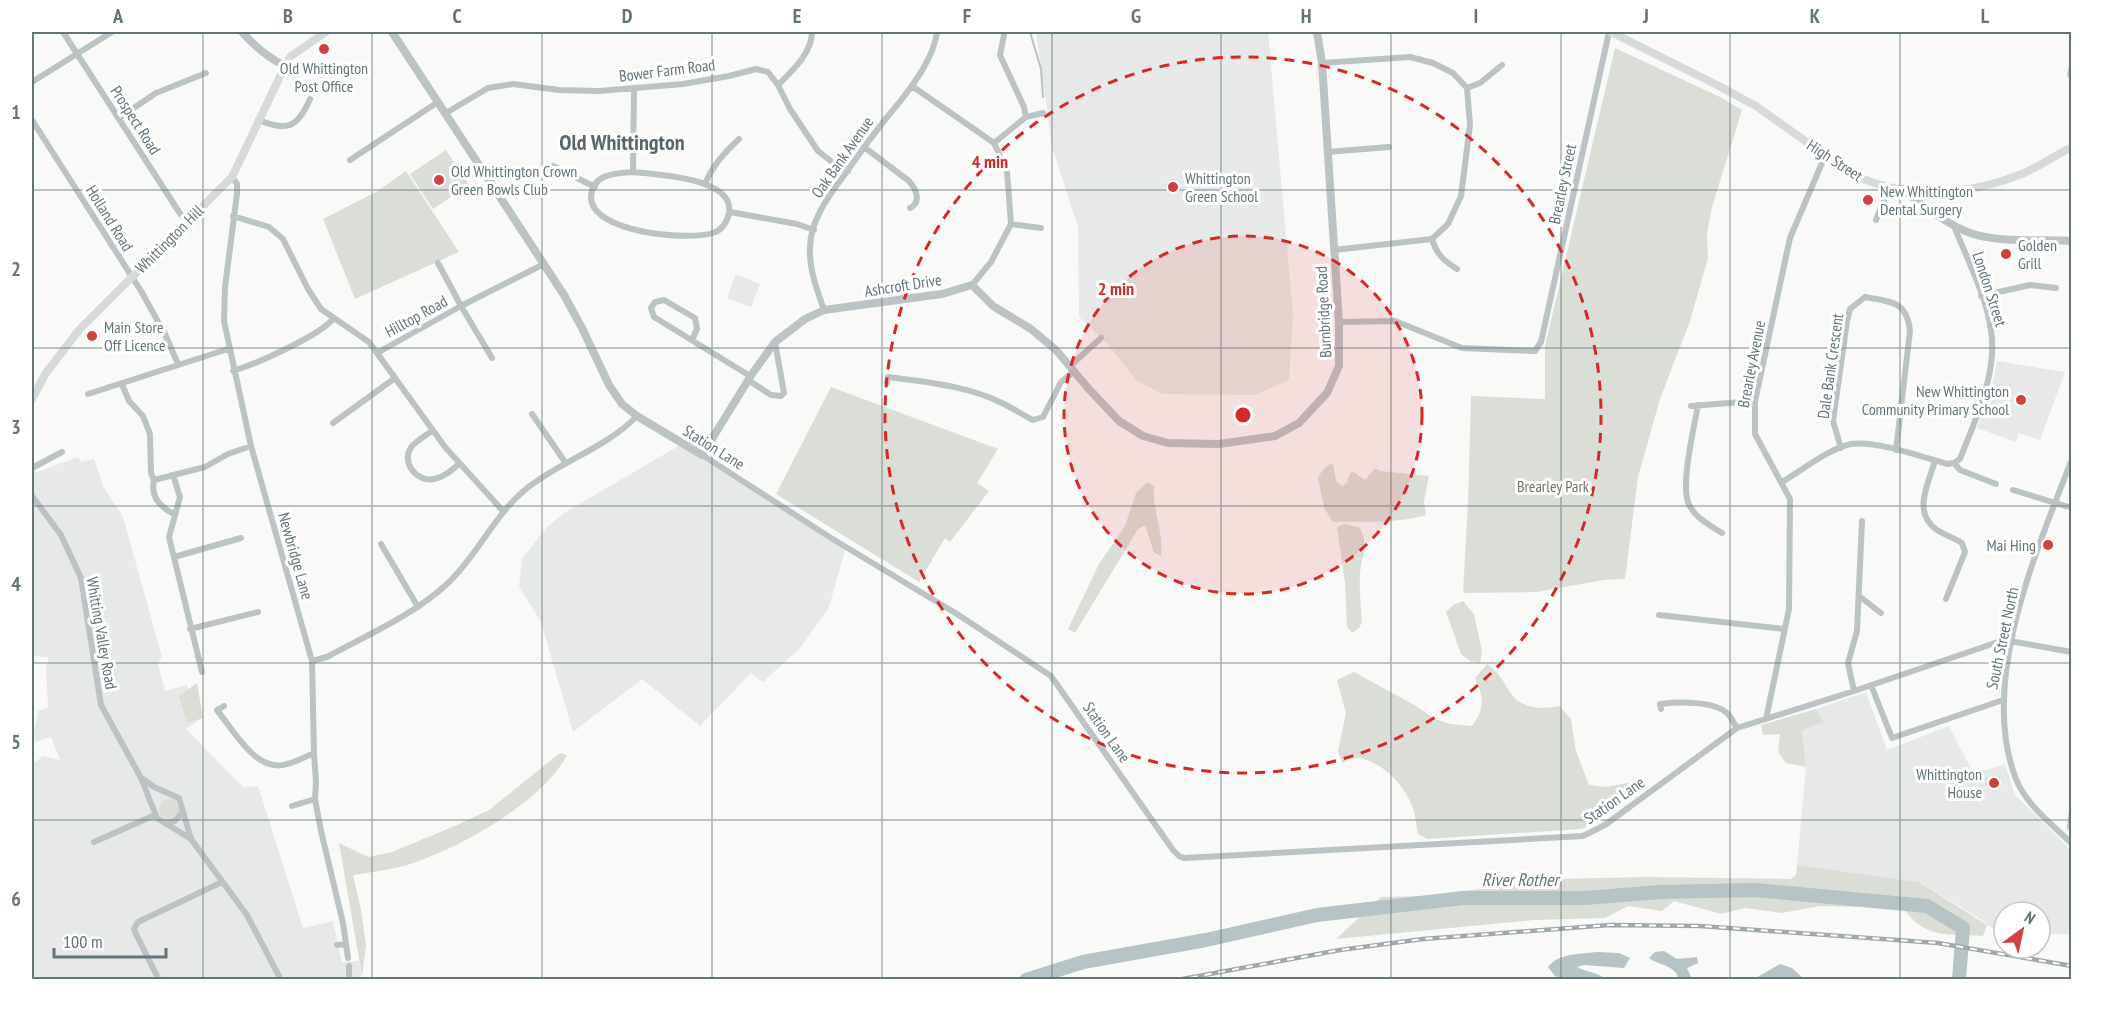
<svg xmlns="http://www.w3.org/2000/svg" width="2103" height="1011" viewBox="0 0 2103 1011" font-family="'PT Sans Narrow',sans-serif">
  <style>
    .built { fill: #e7e9e8 }
    .green { fill: #dbded7 }
    .water { fill: #b6c4c5 }
    .lines { fill: none; stroke-linecap: round; stroke-linejoin: round }
    .stream { stroke: #b6c4c5; stroke-width: 2 }
    .river { stroke: #b6c4c5; stroke-width: 14 }
    .minor { stroke: #bcc3c4; stroke-width: 6 }
    .tertiary { stroke: #bcc3c4; stroke-width: 8 }
    .secondary { stroke: #d6dadb; stroke-width: 8 }
    .rail-casing { stroke: #9fa8ab; stroke-width: 4.5 }
    .rail { stroke: #fff; stroke-width: 2; stroke-dasharray: 7; stroke-linecap: butt }
    .grid { fill: none; stroke: #637579; stroke-width: 1.5; stroke-opacity: 0.55 }
    .ring { fill: none; stroke: #d62828; stroke-width: 3; stroke-dasharray: 10 8 }
    .poi-dot { fill: #d13f40; stroke: #fff; stroke-width: 2 }
    .labels { text-anchor: middle; stroke-width: 6; stroke-linejoin: round; paint-order: stroke }
    .poi-label { font-size: 16px; fill: #637579; stroke: #fff; text-anchor: start }
    .street-label { font-size: 16px; fill: #637579; stroke: #fff }
    .park-label { font-size: 16px; fill: #6d7866; stroke: #fff }
    .water-label { font-size: 18px; font-style: italic; fill: #627879; stroke: #fff }
    .district-label { font-size: 22px; font-weight: bold; fill: #59676b; stroke: #fff }
    .centre { fill: #d62828; stroke: #fff; stroke-width: 3 }
    .ring-label { font-size: 18px; text-anchor: middle; font-weight: bold; fill: #d62828; stroke: #fff; stroke-width: 6; stroke-linejoin: round; paint-order: stroke }
    .neatline { fill: none; stroke: #637579; stroke-width: 2 }
    .grid-label { font-size: 20px; text-anchor: middle; font-weight: bold; fill: #637579 }
  </style>
  <rect width="100%" height="100%" fill="#f9f9f8"/>
  <path class="built" d="M1036 32H1268L1293 314 1289 380 1254 395 1162 394 1136 380 1107 343 1079 317 1078 227 1052 147Z
    M736 274 760 284 751 307 727 298Z
    M1997 361 2065 372 2040 440 2019 433 2016 442 1977 428 1993 382Z
    M680 445 845 550 829 607 801 647 763 682 751 673 700 726 642 679 573 732 541 622 519 587 522 559 546 528 564 513Z
    M78 457 81 462 94 459 104 488 123 517 162 657 158 664 165 691 187 685 200 719 186 729 243 787 258 786 303 928 333 921 342 962 359 961 362 979H32V764L43 756 60 760 51 737 35 742 34 731 38 711 48 707 46 668 49 657 33 656 34 634 32 628V470L37 472Z
    M1866 692 1887 750 1949 726 1974 774 2005 764 2015 795 2067 846 2071 852V934H2040V912H2004V930L1992 928 1977 917 1919 882 1797 865 1806 767 1802 729 1824 722 1816 709Z"/>
  <path class="green" d="M1615 48 1720 97 1742 110 1712 207 1707 233 1708 258 1690 321 1660 399 1638 477 1625 579 1603 580 1537 592 1463 593 1468 503 1471 396 1545 399V346Z
    M446 150 469 185 433 209 410 174Z
    M406 171 459 252 355 299 323 219 376 192Z
    M831 387 998 449 977 483 989 491 950 542 945 538 919 582 776 494Z
    M1333 463 1336 481 1342 486 1347 483 1350 473 1354 472 1365 480 1375 468 1380 471 1429 476 1424 501 1426 515C1395 524 1365 521 1333 522L1324 508 1318 477 1325 467Z
    M1147 482 1154 486C1152 510 1164 532 1161 556L1154 553 1145 525 1138 529 1075 633 1068 629 1099 564 1125 526 1136 493Z
    M1344 524 1359 527C1370 542 1361 558 1360 574 1359 590 1361 606 1362 622L1359 628 1352 633 1347 627 1345 583 1337 527Z
    M1463 601 1474 614 1482 651 1480 663 1470 661 1461 654 1446 612 1453 605Z
    M1487 664C1503 674 1507 693 1518 701 1530 709 1546 709 1559 706L1571 719 1576 751 1589 785 1606 787 1638 781 1647 784 1641 792 1582 829 1427 839 1418 834C1416 825 1416 815 1412 806 1404 784 1380 759 1355 758 1351 758 1346 761 1342 763L1338 751 1346 713 1337 680 1354 672 1416 706 1433 718 1450 724 1472 726C1485 708 1484 698 1475 678Z
    M197 683 203 718 187 723 179 696Z
    M1816 709 1824 722 1802 730 1806 767 1786 763 1778 752 1780 734 1763 735 1761 725Z
    M560 753 567 755C543 802 457 850 407 865 389 870 371 872 353 875L361 910 366 945 362 976 339 843 368 857 392 852 457 825 489 810Z
    M159 809a10 10 0 1 1 20 0a10 10 0 1 1-20 0Z
    M1797 865 1919 882 1987 925 1983 936C1947 933 1926 940 1903 908L1820 906 1782 913 1745 908 1721 914 1674 901 1662 911 1628 906 1605 918 1534 920 1336 939 1381 897 1427 896 1553 879 1646 877 1791 879 1796 875Z"/>
  <path class="water" d="M1664 951 1677 959 1697 957 1698 963 1687 968 1692 979H1679C1675 965 1660 966 1649 958L1655 952Z
    M1597 952 1619 953 1630 958 1624 968 1584 965 1577 967C1586 972 1598 972 1605 979H1562L1555 976 1548 967C1558 953 1581 954 1597 952Z
    M1780 964 1792 968 1804 979H1754Z"/>
  <g class="lines">
    <path class="stream" d="M1030 32 1041 69 1043 97"/>
    <path class="river" d="M1026 980 1083 962 1206 940 1317 915 1463 898H1585L1660 892 1755 890 1927 906 1963 928 1959 980"/>
    <path class="minor" d="M63 32 179 212 187 222
      M1004 35 1000 55 1024 107 1026 117
      M1322 63 1410 57 1433 63 1453 73 1467 88 1470 125 1461 196 1448 224 1432 239 1334 250
      M2072 67 2070 74 2072 78
      M32 82 112 32
      M778 85C792 71 812 53 812 32
      M912 86 994 143 1007 171 1011 224 991 262 972 285
      M1467 88 1480 83 1502 65
      M446 113 488 88 513 84 559 90 599 91 683 84 729 76 756 69 768 72 778 85 790 109 818 151 837 166 848 171
      M119 118 156 93 206 73
      M32 120 141 291 165 334 178 364
      M258 120C287 131 297 129 310 99
      M994 143 1026 117 1043 113
      M864 147 909 181C916 189 922 202 910 208
      M1327 152 1389 147
      M350 160 438 102
      M553 166 595 187
      M633 172C656 174 735 178 729 213 727 222 722 230 713 233 688 241 591 233 591 197 592 173 617 173 633 172Z
      M633 172 634 88
      M232 177 237 184V194L225 287 224 321 251 446 312 661 314 753 316 782 315 799 321 831 343 923 348 958
      M705 184C713 165 724 153 739 139
      M730 212 797 224 814 230
      M233 216 269 227 283 239 308 289 321 309 369 342 445 447 503 511
      M1876 220 1889 188
      M1011 224 1041 228
      M1432 239C1437 255 1443 260 1457 269
      M438 263 461 306 492 358
      M1981 296 2030 285 2056 288
      M824 310C817 290 809 269 810 248 810 218 832 192 848 170 864 147 880 125 898 104 914 84 934 57 937 32
      M1339 322 1395 321 1462 348 1535 351 1541 342 1609 32
      M692 340 697 329 695 318 664 300 655 302 651 308 654 317 750 376
      M377 353 461 306 544 264
      M1070 366 1101 338
      M233 371C256 364 319 336 333 319
      M748 380 771 395 781 396 784 393 775 342
      M887 383 888 377C927 382 969 386 1004 404 1014 409 1023 415 1033 420L1043 417 1061 382 1074 371
      M122 384 129 401 143 416 150 434 151 473 154 480 205 467 228 454 251 446
      M88 394 228 349
      M1698 405C1694 428 1681 482 1688 502 1693 517 1710 525 1722 533
      M1691 406 1755 401
      M532 414 565 462
      M333 423 395 378
      M432 431C426 435 418 440 413 445 399 460 416 483 434 479 444 477 452 470 459 464
      M1841 448 1833 421 1847 321 1850 309 1865 297C1890 302 1907 300 1910 331L1896 450
      M702 455 831 538 957 614 1051 676 1173 850 1179 856 1184 858 1583 836 1605 825 1737 728 1854 691 2004 640 2072 652
      M2072 459C2037 550 1978 682 2016 779 2026 805 2053 825 2072 844
      M1935 461C1928 484 1912 513 1937 530 1945 535 1954 538 1962 543L1965 552 1946 599
      M1954 463 1960 459C1975 420 1998 373 1991 330 1986 295 1967 259 1954 226
      M1954 463 1960 470 1996 484
      M32 468 62 452
      M173 475 180 497 169 537 202 672
      M154 480C150 497 160 507 174 514
      M1782 482C1801 471 1830 448 1851 444 1876 440 1922 457 1947 464L1954 463
      M2013 490 2072 508
      M32 496 61 535 81 578 101 705 141 778 157 818 191 839
      M381 544 418 607
      M174 557 241 538
      M1859 596 1881 613
      M1659 615 1784 629
      M190 629 258 612
      M312 661 327 657C367 635 414 615 448 583 478 555 494 515 526 489 561 461 606 448 637 416
      M1871 685 1892 738 2003 700
      M1854 691 1848 663 1857 631 1862 521
      M224 706 217 710C234 731 257 774 287 764 296 762 305 757 314 753
      M1661 709 1660 704C1678 702 1716 700 1729 715 1732 719 1734 724 1737 728
      M1766 719 1789 609 1790 499 1755 434V401L1790 238 1825 156
      M143 779 154 787 179 798 191 839 247 915 281 980
      M292 806 315 799
      M166 823 175 821 183 811
      M2070 827 2072 809
      M94 842 155 815
      M337 945 346 944
      M349 966V980
      M159 980 136 934 134 929 138 922 222 882"/>
    <path class="tertiary" d="M242 32C255 47 267 57 285 66
      M392 32 564 295 582 328 609 385 622 404 637 416 702 455 752 374 775 342 805 319 824 310 942 294 972 285 993 306 1031 329 1056 350 1088 388 1119 421 1143 436 1168 443 1219 444 1275 436 1299 423 1327 393 1339 366V322L1322 63 1317 32
      M1902 189C1920 204 1951 227 1973 234 2003 243 2041 239 2072 241"/>
    <path class="secondary" d="M1611 32 1717 85 1756 106 1849 172C1900 200 1965 196 2019 175 2037 168 2054 156 2072 147
      M32 399 46 373 79 330 232 177 285 66 291 56 326 32"/>
    <g class="rail-casing">
      <path id="rail" d="M1177 980 1340 950 1423 939 1610 925 1700 926 1938 943 2072 966"/>
    </g>
    <use href="#rail" class="rail"/>
  </g>
  <path class="grid" d="M203 32V980M372 32V980M542 32V980M712 32V980M882 32V980M1052 32V980M1221 32V980M1391 32V980M1561 32V980M1730 32V980M1900 32V980M32 190H2072M32 348H2072M32 506H2072M32 663H2072M32 820H2072"/>
  <circle cx="1243" cy="415" r="179" fill="#d62828" fill-opacity=".12"/>
  <g class="ring">
    <circle cx="1243" cy="415" r="179"/>
    <circle cx="1243" cy="415" r="358"/>
  </g>
  <g class="poi-dot">
    <circle cx="324" cy="49" r="6"/>
    <circle cx="439" cy="180" r="6"/>
    <circle cx="1173" cy="187" r="6"/>
    <circle cx="1868" cy="200" r="6"/>
    <circle cx="2006" cy="254" r="6"/>
    <circle cx="92" cy="336" r="6"/>
    <circle cx="2021" cy="400" r="6"/>
    <circle cx="2048" cy="545" r="6"/>
    <circle cx="1994" cy="783" r="6"/>
  </g>
  <g class="labels">
    <g class="poi-label">
      <text x="324" y="74" text-anchor="middle">Old Whittington<tspan x="324" dy="18">Post Office</tspan></text>
      <text x="451" y="177">Old Whittington Crown<tspan x="451" dy="18">Green Bowls Club</tspan></text>
      <text x="1185" y="184">Whittington<tspan x="1185" dy="18">Green School</tspan></text>
      <text x="1880" y="197">New Whittington<tspan x="1880" dy="18">Dental Surgery</tspan></text>
      <text x="2018" y="251">Golden<tspan x="2018" dy="18">Grill</tspan></text>
      <text x="104" y="333">Main Store<tspan x="104" dy="18">Off Licence</tspan></text>
      <text x="2009" y="397" text-anchor="end">New Whittington<tspan x="2009" dy="18">Community Primary School</tspan></text>
      <text x="2036" y="551" text-anchor="end">Mai Hing</text>
      <text x="1982" y="780" text-anchor="end">Whittington<tspan x="1982" dy="18">House</tspan></text>
    </g>
    <g class="street-label">
      <text transform="translate(667 70) rotate(-7)" y="6">Bower Farm Road</text>
      <text transform="translate(136 120) rotate(57)" y="6">Prospect Road</text>
      <text transform="translate(842 157) rotate(-55)" y="6">Oak Bank Avenue</text>
      <text transform="translate(1835 160) rotate(33)" y="6">High Street</text>
      <text transform="translate(1562 184) rotate(-78)" y="6">Brearley Street</text>
      <text transform="translate(110 218) rotate(58)" y="6">Holland Road</text>
      <text transform="translate(169 239) rotate(-45)" y="6">Whittington Hill</text>
      <text transform="translate(903 285) rotate(-9)" y="6">Ashcroft Drive</text>
      <text transform="translate(1990 289) rotate(72)" y="6">London Street</text>
      <text transform="translate(1323 312) rotate(-93)" y="6">Burnbridge Road</text>
      <text transform="translate(416 316) rotate(-29)" y="6">Hilltop Road</text>
      <text transform="translate(1751 364) rotate(-79)" y="6">Brearley Avenue</text>
      <text transform="translate(1830 366) rotate(-82)" y="6">Dale Bank Crescent</text>
      <text transform="translate(714 447) rotate(32)" y="6">Station Lane</text>
      <text transform="translate(296 556) rotate(74)" y="6">Newbridge Lane</text>
      <text transform="translate(102 633) rotate(80)" y="6">Whitting Valley Road</text>
      <text transform="translate(2002 638) rotate(-78)" y="6">South Street North</text>
      <text transform="translate(1107 732) rotate(55)" y="6">Station Lane</text>
      <text transform="translate(1614 800) rotate(-35)" y="6">Station Lane</text>
    </g>
    <g class="park-label">
      <text x="1553" y="492">Brearley Park</text>
    </g>
    <g class="water-label">
      <text x="1520" y="886">River Rother</text>
    </g>
    <g class="district-label">
      <text x="622" y="150">Old Whittington</text>
    </g>
  </g>
  <circle cx="1243" cy="415" r="9" class="centre"/>
  <g class="ring-label">
    <text x="990" y="168">4 min</text>
    <text x="1116" y="295">2 min</text>
  </g>
  <rect width="2103" height="1011" fill="none" stroke="#ffffff" stroke-width="66"/>
  <g transform="translate(2022 930) rotate(33)"><circle r="28" fill="#ffffff" stroke="#c1c8c9" stroke-width="1.5"/>
  <path d="M0-4.5L10 22L0 15L-10 22Z" fill="#d13f40"/>
  <text y="-9" font-size="16" font-weight="bold" text-anchor="middle" fill="#637579">N</text>
  </g>
  <path d="M54 948v9h112v-9" fill="none" stroke="#637579" stroke-width="3"/>
  <text x="63" y="948" font-size="18" fill="#637579" stroke="#ffffff" stroke-width="4.5" paint-order="stroke">100 m</text>
  <rect x="33" y="33" width="2037" height="945" class="neatline"/>
  <g class="grid-label">
    <text x="118" y="23">A</text>
    <text x="288" y="23">B</text>
    <text x="457" y="23">C</text>
    <text x="627" y="23">D</text>
    <text x="797" y="23">E</text>
    <text x="967" y="23">F</text>
    <text x="1136" y="23">G</text>
    <text x="1306" y="23">H</text>
    <text x="1476" y="23">I</text>
    <text x="1646" y="23">J</text>
    <text x="1815" y="23">K</text>
    <text x="1985" y="23">L</text>
    <text x="16" y="119">1</text>
    <text x="16" y="276">2</text>
    <text x="16" y="434">3</text>
    <text x="16" y="591">4</text>
    <text x="16" y="749">5</text>
    <text x="16" y="906">6</text>
  </g>
</svg>
